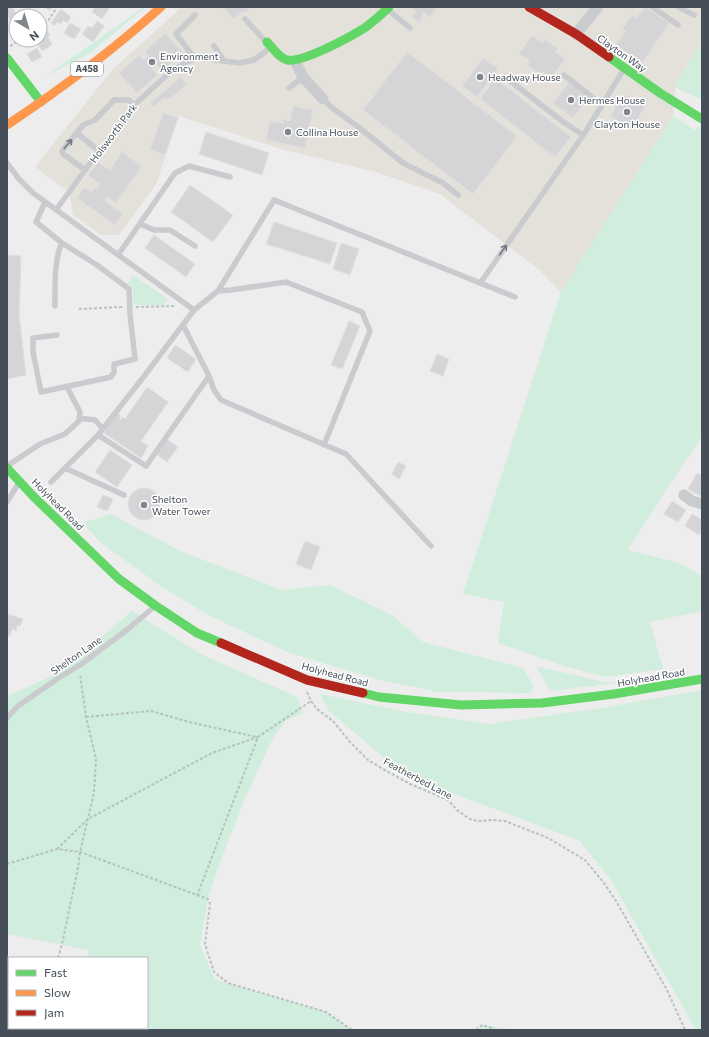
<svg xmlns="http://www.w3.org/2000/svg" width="709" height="1037" viewBox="0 0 709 1037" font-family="Commissioner,sans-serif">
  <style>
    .commercial { fill: #e3e1da }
    .green { fill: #d1eddd }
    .water { fill: #a6d8eb }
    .building { fill: #d5d5d7; stroke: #dfdfe0 }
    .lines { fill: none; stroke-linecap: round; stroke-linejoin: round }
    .path { stroke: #b6c2be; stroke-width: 2; stroke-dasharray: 3 2; stroke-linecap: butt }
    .lane { stroke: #c9cbce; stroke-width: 5.5 }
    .street { stroke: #c9cbce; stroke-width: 11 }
    .fast { stroke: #63d668; stroke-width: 9 }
    .slow { stroke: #ff974d; stroke-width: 9 }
    .jam { stroke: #b3261e; stroke-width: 9 }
    .oneway { stroke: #737a82 }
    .poi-dot { fill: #80868d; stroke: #fff; stroke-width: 1.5 }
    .labels { text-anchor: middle; stroke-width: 3; stroke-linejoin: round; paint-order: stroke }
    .shield { fill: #fff; stroke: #7d838b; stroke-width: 1 }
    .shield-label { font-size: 9px; font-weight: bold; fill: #454e59 }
    .street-label { font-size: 10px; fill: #454e59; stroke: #fff }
    .poi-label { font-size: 10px; fill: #454e59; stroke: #fff; text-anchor: start }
  </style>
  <rect width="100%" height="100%" fill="#eeeded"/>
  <path class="commercial" d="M182 7H702V40L675 87 673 116 561 292 538 269 440 194 376 172 284 150 179 116 156 184 119 235H101L73 215 69 192 35 167 113 69Z"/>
  <path class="green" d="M144 7H146L90 53 44 77Z
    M702 40V100L675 87Z
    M673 116 695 130 698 126 702 128V436L627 550 679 563 701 575 702 582V611L650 622 663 669 606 677 567 667 498 643 504 602 463 594 561 292Z
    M133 275 168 299 165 305H133V289L128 283Z
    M111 514 180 551 281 590 330 585 392 615 423 642 523 668 533 685 531 693 436 692 431 690 383 681 287 652 208 615 162 587 100 542 83 523Z
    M132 611 201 654 297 697 302 713 285 721 273 738 246 796 217 870 208 899 200 945 215 980 326 1012 352 1030H154L147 1027V958H88L89 950 7 934V696L50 677 85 651Z
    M536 666 603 682H625L550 691Z
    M702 690V1030H696L611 880 580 841 433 786 397 769 328 710 320 694 407 712 489 724 601 708Z
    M482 1025 513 1030H478Z"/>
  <path class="water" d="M7 998 9 999V1028H127L131 1030H7Z"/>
  <path class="building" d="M7 7H12L16 13 20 11 22 16H16V19L11 22 7 16Z
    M44 7H52L50 11Z
    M95 7H106L109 9 102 19 92 12Z
    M223 7H250V8L245 13 243 11 234 19Z
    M414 7H434L436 9 430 17 423 12 421 14 423 15 419 22 412 17 416 11 413 8Z
    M645 7 669 23 642 63 616 45 626 31 622 29 632 15 636 18Z
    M61 9 71 17 67 23 63 20 61 24 57 22 54 26 51 23Z
    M97 21 104 26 93 42 82 34 88 26 92 28Z
    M70 23 81 29 74 39 64 33Z
    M46 28 50 36 48 37 52 45 42 51 37 43 41 41 40 38V32Z
    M165 33 183 53 162 71 156 64 151 68 157 75 137 93 119 73 139 55 144 60 149 56 145 51Z
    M532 35 542 43 545 39 558 49 555 52 565 59 551 78 542 71 540 74 527 65 530 61 519 54Z
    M37 48 42 57 32 62 27 54Z
    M407 52 517 136 473 194 363 110Z
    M483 58 498 69 477 97 462 86Z
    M181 77 187 85 169 99 168 98 166 100 164 98 153 107 150 103Z
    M495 78 571 137 555 157 480 99Z
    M569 82 589 97 573 118 553 103Z
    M623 94 645 106 632 129 610 117Z
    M293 106 313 110 305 148 266 140 270 121 283 123 284 119 290 121Z
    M163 113 178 118 165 155 150 150Z
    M206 132 269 153 262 175 199 154Z
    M122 152 142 166 116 203 107 197 105 201 123 214 115 225 77 198 84 187 92 192 95 188 97 189 100 184 88 176 98 162 110 170Z
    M190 185 233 215 213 242 171 212Z
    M274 222 337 243 330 264 266 244Z
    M154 235 195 264 186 277 145 248Z
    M341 243 359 249 350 275 333 269Z
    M7 255 21 256 19 315 26 375 7 379Z
    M349 321 360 326 342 369 331 365Z
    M175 345 196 359 188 372 167 358Z
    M437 354 449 359 443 376 430 371Z
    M147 387 168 402 141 441 148 446 141 458 104 433 117 413 121 416 119 419 121 420 123 417 125 419Z
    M166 439 178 447 167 462 156 454Z
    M110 450 132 465 117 487 95 472Z
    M398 462 406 466 399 479 392 474Z
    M697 473 702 476V493L700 496 688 489Z
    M128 504a16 16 0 1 1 32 0a16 16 0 1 1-32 0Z
    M103 495 113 499 107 511 97 507Z
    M672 501 686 510 678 522 664 514Z
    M692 514 702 520V530L699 535 685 526Z
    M305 541 320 547 311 570 296 564Z
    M7 614 23 619 20 626 17 625 16 631 12 629 10 636 7 635Z
    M7 976 9 977V992H7Z"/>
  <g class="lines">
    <path class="path" d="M40 26 48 21 57 7
      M10 46 19 40
      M136 307 176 306
      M79 309 122 307
      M307 692 311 701 317 709 333 721 350 742 368 760 383 769 410 784 448 800 458 811 470 819 478 821 493 820 505 821 548 838 585 860 604 883 616 901 667 990 685 1030
      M86 717 151 711 189 722 257 737
      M57 849 88 819 212 753 258 737
      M7 864 57 849 80 852 208 899 210 904 205 944 214 972 228 983 326 1012 352 1030
      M197 896 258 737 311 701
      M58 958 62 944 78 868 80 852 94 793 96 759 86 717 80 674
      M7 969 9 970
      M476 1030 482 1025 492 1028 494 1030"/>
    <path class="lane" d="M652 7 678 25
      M678 7 694 15
      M387 9 410 28
      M195 15 176 34 195 59
      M245 19 266 42
      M214 46 224 61
      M564 75 602 105
      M505 77 562 121 583 135
      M289 88 303 77
      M323 99 331 107 361 129 403 163 443 183 458 195
      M77 133 99 151
      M7 163 19 179 33 193 194 310 145 375 98 435 51 482
      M85 170 63 154 62 151 83 125 95 120 114 100H129L134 105
      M45 202 36 222 62 243
      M56 210 99 151 116 133 134 105 167 75 183 64 195 59H209L239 63 254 60 270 48
      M140 224 154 230H170L195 246
      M118 255 175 173 189 166 230 177
      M481 282 586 131 624 69
      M218 291 231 290 286 282 362 312 370 331 324 445
      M55 306C55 288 54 258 62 243L97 265 129 289 130 314 135 359 114 364V372L111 377 41 392 33 352V338L57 335
      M194 310 218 291 274 200 515 297
      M209 376 214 390 221 400 346 454 431 546
      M79 418 95 420 103 429
      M98 435 146 466 209 376 183 325
      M7 466 40 444 65 434 79 421 80 412 67 387
      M65 468 124 495
      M7 502 18 484
      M7 718 18 706 57 679 80 665 128 629 155 606"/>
    <path class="street" d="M576 34 598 7
      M295 61 303 77 323 99
      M684 495 692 501 702 504"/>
    <path class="fast" d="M267 42C273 48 279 58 287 60 303 63 352 36 366 27 374 21 382 14 389 7
      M609 57 660 93 702 119
      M7 58 41 102
      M7 468 34 497 119 579 156 606 197 633 221 643
      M363 693 379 697 461 705 542 703 614 694 702 679"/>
    <path class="slow" d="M7 125C61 89 113 50 161 7"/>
    <path class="jam" d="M529 7 576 34 609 57
      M221 643 307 680 363 693"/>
  </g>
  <defs><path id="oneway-shaft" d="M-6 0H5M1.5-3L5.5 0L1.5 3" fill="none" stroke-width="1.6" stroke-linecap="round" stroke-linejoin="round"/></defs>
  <g class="oneway">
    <use href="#oneway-shaft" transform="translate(68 144) rotate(-50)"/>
    <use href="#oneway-shaft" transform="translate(503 250) rotate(-55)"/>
  </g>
  <g class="poi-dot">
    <circle cx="152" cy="62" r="4"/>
    <circle cx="480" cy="77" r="4"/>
    <circle cx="571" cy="100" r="4"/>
    <circle cx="627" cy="112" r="4"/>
    <circle cx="288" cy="132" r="4"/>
    <circle cx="144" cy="505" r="4"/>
  </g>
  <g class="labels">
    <rect class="shield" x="71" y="62" width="32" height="14" rx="3"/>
    <g class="shield-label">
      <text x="87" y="72">A458</text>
    </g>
    <g class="street-label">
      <text transform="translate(622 53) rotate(35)" y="4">Clayton Way</text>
      <text transform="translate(113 133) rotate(-53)" y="4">Holsworth Park</text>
      <text transform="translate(58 504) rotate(45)" y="4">Holyhead Road</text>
      <text transform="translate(76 655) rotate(-35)" y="4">Shelton Lane</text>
      <text transform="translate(335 674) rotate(15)" y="4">Holyhead Road</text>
      <text transform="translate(651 677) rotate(-10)" y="4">Holyhead Road</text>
      <text transform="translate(418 778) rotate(28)" y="4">Featherbed Lane</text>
    </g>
    <g class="poi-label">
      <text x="160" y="60">Environment<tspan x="160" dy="12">Agency</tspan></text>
      <text x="488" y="81">Headway House</text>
      <text x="579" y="104">Hermes House</text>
      <text x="627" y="128" text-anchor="middle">Clayton House</text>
      <text x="296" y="136">Collina House</text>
      <text x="152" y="503">Shelton<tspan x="152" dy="12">Water Tower</tspan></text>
    </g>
  </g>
  <rect width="709" height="1037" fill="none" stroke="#454e59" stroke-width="16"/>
  <rect x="8" y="957" width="140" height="72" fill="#ffffff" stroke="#b5b8bd"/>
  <rect x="16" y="970" width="20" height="6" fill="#63d668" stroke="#b5b8bd"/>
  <text x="44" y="977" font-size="12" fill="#454e59">Fast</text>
  <rect x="16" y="990" width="20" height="6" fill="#ff974d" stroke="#b5b8bd"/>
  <text x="44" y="997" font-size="12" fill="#454e59">Slow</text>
  <rect x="16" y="1010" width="20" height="6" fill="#b3261e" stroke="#b5b8bd"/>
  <text x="44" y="1017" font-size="12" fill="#454e59">Jam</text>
  <g transform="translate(28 28) rotate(142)"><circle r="19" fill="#ffffff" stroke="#b5b8bd"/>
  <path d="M0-3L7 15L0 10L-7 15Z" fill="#80868d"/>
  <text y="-6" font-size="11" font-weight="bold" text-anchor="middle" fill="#454e59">N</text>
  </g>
</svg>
